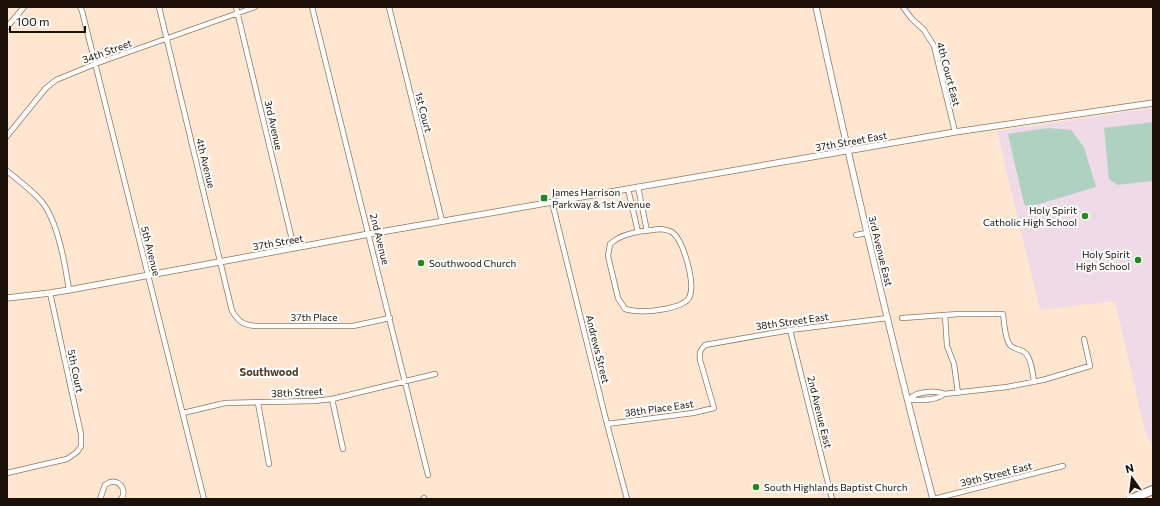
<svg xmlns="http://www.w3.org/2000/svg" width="1160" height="506" viewBox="0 0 1160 506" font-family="Commissioner,sans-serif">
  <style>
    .education { fill: #efdae8 }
    .green { fill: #afd1c0 }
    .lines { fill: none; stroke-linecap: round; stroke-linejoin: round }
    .minor-casing { stroke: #92765e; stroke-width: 6 }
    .tertiary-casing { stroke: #92765e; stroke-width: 7 }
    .motorway-casing { stroke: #92765e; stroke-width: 10 }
    .minor { stroke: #fff; stroke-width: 4.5 }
    .tertiary { stroke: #fff; stroke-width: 5.5 }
    .motorway { stroke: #fff; stroke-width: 8 }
    .poi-dot { fill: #1a8e17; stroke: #fff; stroke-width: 1.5 }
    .labels { text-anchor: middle; stroke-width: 4; stroke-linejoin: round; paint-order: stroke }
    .street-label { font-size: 10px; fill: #1c1108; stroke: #fff }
    .poi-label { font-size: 10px; fill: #1c1108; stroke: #fff; text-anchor: start }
    .neighbourhood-label { font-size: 11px; font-weight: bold; fill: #553c26; stroke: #fff }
  </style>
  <rect width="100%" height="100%" fill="#ffe6d0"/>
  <path class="education" d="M1153 108V448L1145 431 1115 301 1040 310 997 131Z"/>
  <path class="green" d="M1153 122V181L1117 185 1109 179 1104 128Z
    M1048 128 1071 130 1084 147 1096 187 1029 207 1024 204 1008 134Z"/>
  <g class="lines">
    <g class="minor-casing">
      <path id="minor" d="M80 7 82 11 204 499
        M159 7 232 311C239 322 243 325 256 326H353L390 318
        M236 7 294 248
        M312 7 428 475
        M389 7 442 221
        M903 7 911 18 924 30 934 46 955 132
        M7 27 24 7
        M7 136 46 88 56 80 95 64 255 7
        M7 171C19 181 32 190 42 202 58 222 65 264 69 290
        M638 187 647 231
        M628 189 638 232
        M552 202 607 424 627 499
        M661 229C665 230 669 230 672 232 684 241 696 285 689 298 682 309 649 312 637 311 633 311 629 310 625 309L618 298 608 256 610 244C623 232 643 231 661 229Z
        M856 235 867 233
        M945 315 947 346 954 364 958 393
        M902 318 959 314H1003C1004 321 1005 340 1010 345 1013 349 1020 349 1024 352 1031 356 1033 374 1034 382
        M790 330 832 499
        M332 399 343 449
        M908 400C910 398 914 395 917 394 924 392 938 390 944 394L1007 387 1043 380 1090 366 1084 339
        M908 400C918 400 937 401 944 394
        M258 403 269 464
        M183 413 225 403 314 401 332 399 435 374
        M607 424 693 413 714 408 700 360C699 353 700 350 705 345L790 330 888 318
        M7 473 67 459 77 452 81 446V434L50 293
        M100 499 105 485C106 484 110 482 111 482 121 480 127 492 121 499
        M423 499 424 498
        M934 499 1063 466"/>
    </g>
    <g class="tertiary-casing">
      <path id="tertiary" d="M816 7C852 172 890 336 933 499
        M7 298 50 293 69 290 369 234 794 160 955 132 1153 103"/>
    </g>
    <g class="motorway-casing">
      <path id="motorway" d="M1131 499 1153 490"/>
    </g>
    <use href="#minor" class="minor"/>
    <use href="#tertiary" class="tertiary"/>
    <use href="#motorway" class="motorway"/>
  </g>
  <g class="poi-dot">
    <rect x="540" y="194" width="8" height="8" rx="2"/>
    <circle cx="1085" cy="216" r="4"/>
    <circle cx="1138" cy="260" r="4"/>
    <circle cx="421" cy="263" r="4"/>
    <circle cx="756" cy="487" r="4"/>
  </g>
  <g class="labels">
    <g class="street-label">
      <text transform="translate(107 51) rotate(-20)" y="4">34th Street</text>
      <text transform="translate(949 74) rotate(75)" y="4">4th Court East</text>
      <text transform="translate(424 112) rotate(76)" y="4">1st Court</text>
      <text transform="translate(274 125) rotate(77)" y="4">3rd Avenue</text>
      <text transform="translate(851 141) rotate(-10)" y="4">37th Street East</text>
      <text transform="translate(206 163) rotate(76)" y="4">4th Avenue</text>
      <text transform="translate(380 239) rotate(76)" y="4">2nd Avenue</text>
      <text transform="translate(278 242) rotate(-10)" y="4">37th Street</text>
      <text transform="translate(151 251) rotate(76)" y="4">5th Avenue</text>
      <text transform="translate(881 251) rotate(76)" y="4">3rd Avenue East</text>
      <text x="314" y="321">37th Place</text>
      <text transform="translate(792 321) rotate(-8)" y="4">38th Street East</text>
      <text transform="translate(598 349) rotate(76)" y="4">Andrews Street</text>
      <text transform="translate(76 371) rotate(78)" y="4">5th Court</text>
      <text transform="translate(297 392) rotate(-3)" y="4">38th Street</text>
      <text transform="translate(659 408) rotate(-8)" y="4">38th Place East</text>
      <text transform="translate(820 412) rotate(76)" y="4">2nd Avenue East</text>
      <text transform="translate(996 474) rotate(-14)" y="4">39th Street East</text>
    </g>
    <g class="poi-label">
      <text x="552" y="196">James Harrison<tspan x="552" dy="12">Parkway &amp; 1st Avenue</tspan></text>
      <text x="1077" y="214" text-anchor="end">Holy Spirit<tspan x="1077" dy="12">Catholic High School</tspan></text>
      <text x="1130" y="258" text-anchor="end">Holy Spirit<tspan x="1130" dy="12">High School</tspan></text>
      <text x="429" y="267">Southwood Church</text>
      <text x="764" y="491">South Highlands Baptist Church</text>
    </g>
    <g class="neighbourhood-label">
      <text x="269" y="376">Southwood</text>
    </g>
  </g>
  <rect width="1160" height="506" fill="none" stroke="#1c1108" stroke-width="16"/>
  <g transform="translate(1132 478) rotate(346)" stroke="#ffffff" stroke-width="3" paint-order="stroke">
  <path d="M0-3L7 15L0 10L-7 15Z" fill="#1c1108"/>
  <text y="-6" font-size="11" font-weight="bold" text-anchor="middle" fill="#1c1108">N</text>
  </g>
  <path d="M10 26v6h75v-6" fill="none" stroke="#1c1108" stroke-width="2"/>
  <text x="16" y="26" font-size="12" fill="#1c1108" stroke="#ffffff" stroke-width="3" paint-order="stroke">100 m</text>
</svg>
